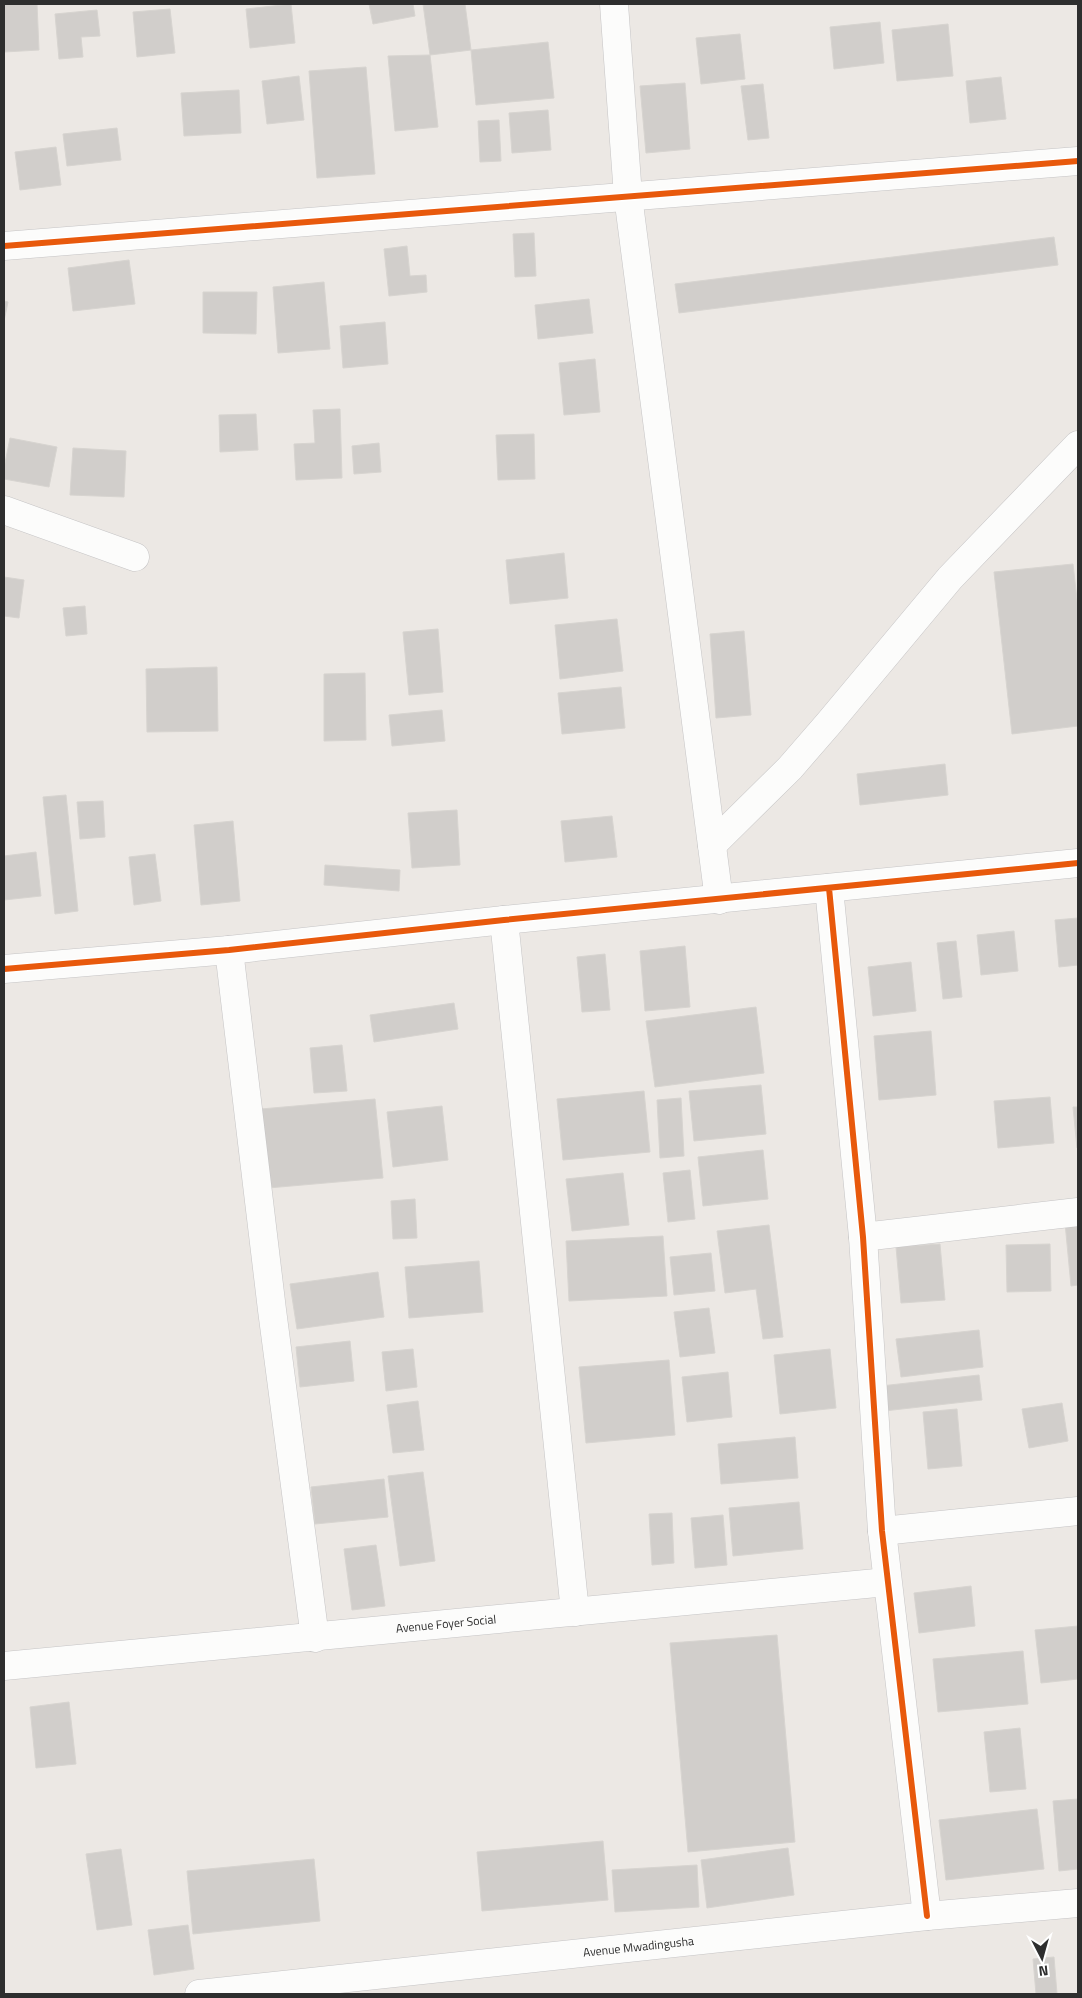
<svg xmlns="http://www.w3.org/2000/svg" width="1082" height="1998" viewBox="0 0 1082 1998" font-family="'Titillium Web',sans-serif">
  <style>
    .building { fill: #d1cecb; stroke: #d7d4d0 }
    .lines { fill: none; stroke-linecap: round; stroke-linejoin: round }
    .minor-casing { stroke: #c5c4c5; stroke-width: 29 }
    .minor { stroke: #fcfcfb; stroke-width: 28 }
    .cycleway-casing { stroke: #fff; stroke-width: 9 }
    .cycleway { stroke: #e8590c; stroke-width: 6 }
    .labels { text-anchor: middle; stroke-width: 5; stroke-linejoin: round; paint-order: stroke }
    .street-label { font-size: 12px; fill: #2e2e2e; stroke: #fff }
  </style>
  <rect width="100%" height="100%" fill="#ece8e4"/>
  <path class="building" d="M4 4H37L39 50 4 52Z
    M291 4 295 43 250 48 246 9Z
    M369 4H413L415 16 373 24Z
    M423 4H465L471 50 430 55Z
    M170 9 175 53 137 57 133 12Z
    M97 10 100 36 81 37 83 57 59 59 55 14Z
    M880 22 884 63 834 69 830 27Z
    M948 24 953 76 897 81 892 30Z
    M740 34 745 79 701 84 696 38Z
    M548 42 554 98 476 105 471 50Z
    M430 55 438 127 395 131 388 56Z
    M366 67 375 174 317 178 309 71Z
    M299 76 304 120 267 124 262 81Z
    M1001 77 1006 119 970 123 966 81Z
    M685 83 690 149 646 153 640 86Z
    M763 84 769 138 748 140 741 86Z
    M239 90 241 133 184 136 181 93Z
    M548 110 551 150 512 153 509 113Z
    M499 120 501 161 480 162 478 121Z
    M117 128 121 160 67 166 63 134Z
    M56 147 61 185 20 190 15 152Z
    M534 233 536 276 515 277 513 234Z
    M1054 237 1058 265 679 313 675 284Z
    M407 246 410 276 426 275 427 292 389 296 384 249Z
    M129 260 135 304 73 311 68 268Z
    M324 282 330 349 278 353 273 287Z
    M203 292H257L256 334 203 333Z
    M589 299 593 333 538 339 535 305Z
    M4 301 8 302 4 321Z
    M385 322 388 364 343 368 340 326Z
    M595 359 600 412 564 415 559 363Z
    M340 409 342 478 296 480 294 444 315 443 313 410Z
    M256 414 258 450 220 452 219 415Z
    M534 434 535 479 498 480 496 435Z
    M10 438 57 447 49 487 4 479V468Z
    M379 443 381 472 354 474 352 446Z
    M73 448 126 451 124 497 70 495Z
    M564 553 568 598 510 604 506 560Z
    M1073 564 1078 608V726L1012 734 994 572Z
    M4 577 24 580 19 618 4 616Z
    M85 606 87 634 66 636 63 608Z
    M617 619 623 671 560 679 555 625Z
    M438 629 443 692 409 695 403 632Z
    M744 631 751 715 716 718 710 634Z
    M217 667 218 731 147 732 146 669Z
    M365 673 366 740 324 741V674Z
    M621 687 625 728 562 734 558 693Z
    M442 710 445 741 392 746 389 715Z
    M945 764 948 795 860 805 857 774Z
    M66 795 78 911 55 914 43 797Z
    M103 801 105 837 80 839 77 802Z
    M457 810 460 865 412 868 408 813Z
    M612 816 617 857 565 862 561 821Z
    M233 821 240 901 201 905 194 825Z
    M36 852 41 896 4 900V856Z
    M155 854 161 901 134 905 129 857Z
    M325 865 400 870 399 891 324 885Z
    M1078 918V965L1059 967 1055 920Z
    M1014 931 1018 971 981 975 977 935Z
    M956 941 962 997 943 999 937 943Z
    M685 946 690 1007 645 1011 640 951Z
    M605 954 610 1010 582 1012 577 957Z
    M911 962 916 1011 873 1016 868 967Z
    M454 1003 458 1029 374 1042 370 1015Z
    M756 1007 764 1073 655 1087 646 1021Z
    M931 1031 936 1095 879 1100 874 1036Z
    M342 1045 347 1091 314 1093 310 1048Z
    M761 1085 766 1134 694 1141 689 1091Z
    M644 1091 650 1152 563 1160 557 1099Z
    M1050 1097 1054 1143 998 1148 994 1101Z
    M681 1098 684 1156 660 1158 657 1100Z
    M375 1099 383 1178 268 1188 261 1109Z
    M442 1106 448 1160 393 1167 387 1112Z
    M1073 1107H1078V1148H1077Z
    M763 1150 768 1199 703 1206 698 1157Z
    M690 1170 695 1219 668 1222 663 1173Z
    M623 1173 629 1225 572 1231 566 1179Z
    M415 1199 417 1238 393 1239 391 1201Z
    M1078 1222V1285L1071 1286 1065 1223Z
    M769 1225 783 1337 763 1339 756 1289 725 1293 717 1231Z
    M663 1236 667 1296 569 1301 566 1241Z
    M940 1244 945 1300 901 1303 896 1247Z
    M1050 1244 1051 1291 1007 1292 1006 1245Z
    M711 1253 715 1291 674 1295 670 1257Z
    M479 1261 483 1312 409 1318 405 1267Z
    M378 1272 384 1317 297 1329 290 1284Z
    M709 1308 715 1353 680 1357 674 1312Z
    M979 1330 983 1367 901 1377 896 1339Z
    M350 1341 354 1381 300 1387 296 1347Z
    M413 1349 417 1387 386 1391 382 1352Z
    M830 1349 836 1408 780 1414 774 1355Z
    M669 1360 675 1435 586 1443 579 1367Z
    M728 1372 732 1417 687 1422 682 1377Z
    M979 1375 982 1400 884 1411 881 1386Z
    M418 1401 424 1450 393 1453 387 1405Z
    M1062 1403 1068 1441 1029 1448 1022 1409Z
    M957 1409 962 1466 928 1469 923 1412Z
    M795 1437 798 1478 721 1484 718 1444Z
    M423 1472 435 1561 400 1566 388 1476Z
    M384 1479 388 1517 315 1524 311 1487Z
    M799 1502 803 1549 733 1556 729 1508Z
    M672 1513 674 1563 652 1565 649 1514Z
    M723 1515 727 1565 695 1568 691 1518Z
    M376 1545 385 1606 352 1610 344 1549Z
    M971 1586 975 1626 919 1633 914 1593Z
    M1078 1626V1679L1041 1683 1035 1630Z
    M777 1635 795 1842 688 1852 670 1643Z
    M1023 1651 1028 1704 938 1712 933 1659Z
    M69 1702 76 1764 36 1768 30 1707Z
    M1020 1728 1026 1789 990 1792 984 1732Z
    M1078 1799V1869L1059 1871 1053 1801Z
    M1037 1809 1044 1869 946 1880 939 1820Z
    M603 1841 608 1900 482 1911 477 1852Z
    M788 1848 794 1895 707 1908 701 1860Z
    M121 1849 132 1925 97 1930 86 1854Z
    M314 1859 320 1921 193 1934 187 1871Z
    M697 1865 699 1907 615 1912 612 1870Z
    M188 1925 194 1969 154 1975 148 1930Z
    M1054 1957 1057 1994H1036L1033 1959Z"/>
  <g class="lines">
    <g class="minor-casing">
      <g id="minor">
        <path d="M614 4 628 196 719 900"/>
        <path d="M4 246 1078 161"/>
        <path d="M4 510 135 557"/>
        <path d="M712 845 790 768 829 723 950 578 1078 445"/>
        <path d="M829 888 863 1237 882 1531 927 1916"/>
        <path d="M504 920 575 1612"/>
        <path d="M229 950 272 1310 315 1638"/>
        <path d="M4 969 229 950 504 920 1078 863"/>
        <path d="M863 1237 1078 1212"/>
        <path d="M882 1531 1078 1511"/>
        <path id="s1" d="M4 1666 887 1582"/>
        <path id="s2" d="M199 1994 927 1916 1078 1903"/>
      </g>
    </g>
    <use href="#minor" class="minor"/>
    <g class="cycleway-casing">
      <path id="cycleway" d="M4 246 1078 161
        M829 888 863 1237 882 1531 927 1916
        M4 969 229 950 504 920 1078 863"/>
    </g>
    <use href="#cycleway" class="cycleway"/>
  </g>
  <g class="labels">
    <g class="street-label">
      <text dy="4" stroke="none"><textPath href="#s1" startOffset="444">Avenue Foyer Social</textPath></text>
      <text dy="4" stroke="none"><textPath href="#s2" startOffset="442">Avenue Mwadingusha</textPath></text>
    </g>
  </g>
  <rect width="1082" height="1998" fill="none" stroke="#2e2e2e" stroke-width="10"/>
  <g transform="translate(1042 1958) rotate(174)" stroke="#ffffff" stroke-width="4" paint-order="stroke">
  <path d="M0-4L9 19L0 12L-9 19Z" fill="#2e2e2e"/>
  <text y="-8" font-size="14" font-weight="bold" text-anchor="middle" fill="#2e2e2e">N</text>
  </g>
</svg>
